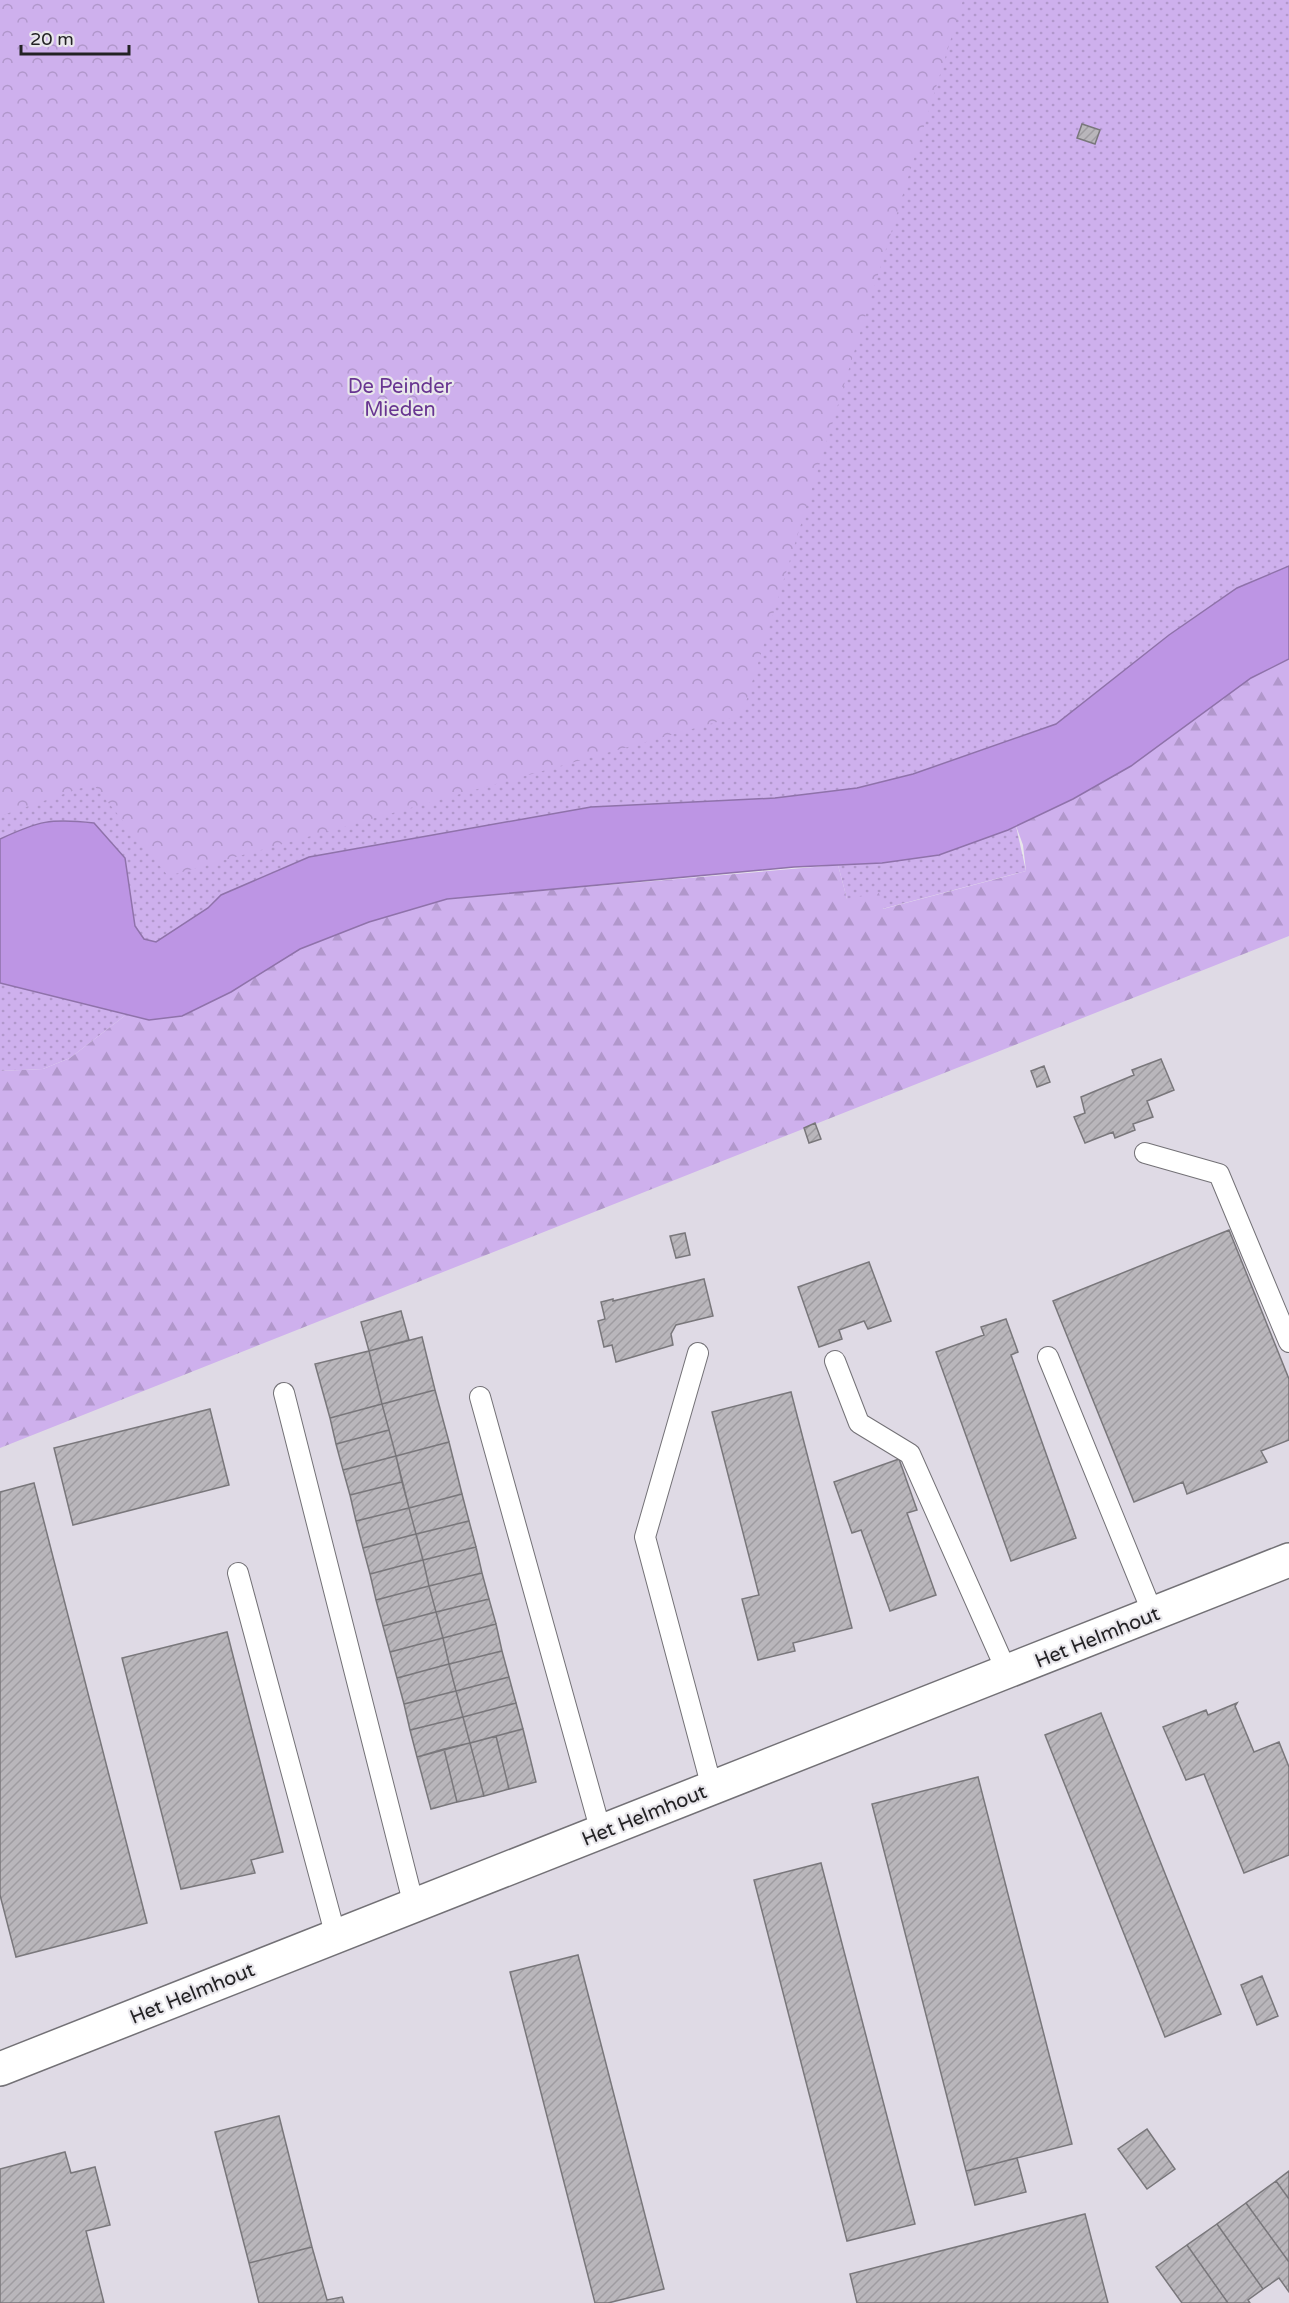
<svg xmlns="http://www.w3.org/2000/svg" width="1289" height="2303" viewBox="0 0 1289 2303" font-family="'Varela Round',sans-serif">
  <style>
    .built { fill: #dfdae5 }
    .grass { fill: url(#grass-dots) }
    .forest { fill: url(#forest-firs) }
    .park { fill: url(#park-crowns) }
    .water { fill: #bd95e4; stroke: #8f72aa; stroke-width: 1.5 }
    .building { fill: url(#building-hatch); stroke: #79777b; stroke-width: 1.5 }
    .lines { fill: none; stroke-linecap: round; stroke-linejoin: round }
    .lane-casing { stroke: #737176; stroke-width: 22 }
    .street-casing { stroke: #737176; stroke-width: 36 }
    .lane { stroke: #fff; stroke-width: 20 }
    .street { stroke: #fff; stroke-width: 33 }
    .labels { text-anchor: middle; stroke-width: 4.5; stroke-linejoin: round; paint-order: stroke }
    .park-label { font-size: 20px; fill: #683591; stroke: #e8e6eb }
    .street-label { font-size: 20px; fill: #232224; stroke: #e8e6eb }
  </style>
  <defs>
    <pattern id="grass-dots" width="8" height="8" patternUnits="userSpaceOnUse" patternTransform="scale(1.5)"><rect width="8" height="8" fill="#ceb0ed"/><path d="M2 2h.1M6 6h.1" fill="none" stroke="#b197cb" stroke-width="1.8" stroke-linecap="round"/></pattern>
    <pattern id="forest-firs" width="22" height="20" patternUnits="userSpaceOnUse" patternTransform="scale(1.5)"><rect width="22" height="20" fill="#ceb0ed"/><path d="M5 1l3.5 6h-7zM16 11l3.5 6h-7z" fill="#b197cb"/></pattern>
    <pattern id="park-crowns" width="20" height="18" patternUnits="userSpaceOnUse" patternTransform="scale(1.5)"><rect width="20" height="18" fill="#ceb0ed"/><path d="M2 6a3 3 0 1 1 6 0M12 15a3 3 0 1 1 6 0" fill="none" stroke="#b197cb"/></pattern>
    <pattern id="building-hatch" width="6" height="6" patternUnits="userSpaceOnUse" patternTransform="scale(1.5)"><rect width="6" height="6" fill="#b9b6bb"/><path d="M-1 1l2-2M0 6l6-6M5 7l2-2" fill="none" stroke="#9f9ca1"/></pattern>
  </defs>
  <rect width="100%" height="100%" fill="#e8e6eb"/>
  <path class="built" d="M1289 863V2303H0V1401Z"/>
  <path class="grass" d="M0 0H1289V566L1237 588 1169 635 1056 724 913 774 857 788 309 857 221 895 208 908 156 943 144 939 135 926 125 858 94 823C50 818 39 821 0 839Z
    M1016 826 1026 871 882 909 847 899 838 865 882 863Z
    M0 983 127 1014 70 1058 43 1069 0 1071Z"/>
  <path class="forest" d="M1289 659V936L0 1448V1071L43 1069 70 1058 127 1014 149 1020 231 992 300 949 369 922 447 899 838 865 847 899 879 893 883 909 1026 871 1023 845 1016 826 1073 799 1131 766 1251 678Z"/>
  <path class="park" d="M0 0H963L742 715 168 876 93 784 0 816Z"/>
  <path class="water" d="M1289 566V659L1251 678 1131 766 1073 799 1008 830 939 855 882 863 794 867 447 899 369 922 300 949 231 992 182 1016 149 1020 0 983V839C39 821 50 818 94 823L125 858 135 926 144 939 156 942 208 908 221 895 309 857 591 807 775 798 857 788 913 774 1056 724 1169 635 1237 588Z"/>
  <path class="building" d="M1082 124 1100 130 1095 144 1077 138Z
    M1161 1059 1174 1090 1147 1101 1153 1117 1133 1124 1135 1130 1115 1138 1113 1132 1085 1143 1074 1117 1085 1113 1081 1097 1134 1075 1132 1070Z
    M1044 1066 1050 1082 1037 1087 1031 1071Z
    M815 1123 821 1139 809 1143 804 1128Z
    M1229 1230 1289 1379V1440L1261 1451 1267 1462 1187 1494 1183 1482 1134 1502 1053 1301Z
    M685 1233 690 1255 676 1258 670 1236Z
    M869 1262 891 1321 868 1329 864 1321 839 1330 842 1339 819 1347 798 1287Z
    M704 1279 713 1316 676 1325 671 1334 673 1345 616 1362 612 1345 604 1347 598 1321 605 1319 601 1302 613 1299V1301Z
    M401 1311 409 1340 369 1351 361 1322Z
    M1006 1319 1018 1352 1011 1355 1076 1538 1011 1561 936 1352 984 1335 981 1327Z
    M422 1337 435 1390 382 1404 369 1351Z
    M369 1351 382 1404 330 1418 315 1364Z
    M435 1390 449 1442 396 1456 382 1404Z
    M791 1392 852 1628 793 1643 795 1651 758 1660 742 1599 759 1595 712 1412Z
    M382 1404 389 1430 336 1444 330 1418Z
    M210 1409 229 1485 73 1525 54 1448Z
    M389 1430 396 1456 343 1470 336 1444Z
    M449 1442 462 1494 409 1508 396 1456Z
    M396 1456 402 1482 350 1495 343 1470Z
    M899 1459 917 1510 907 1513 936 1595 890 1611 861 1530 852 1533 834 1482Z
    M402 1482 409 1508 356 1521 350 1495Z
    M34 1483 147 1923 16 1957 0 1895V1492Z
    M462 1494 469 1521 416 1534 409 1508Z
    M409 1508 416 1534 363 1548 356 1521Z
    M469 1521 476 1547 423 1560 416 1534Z
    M416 1534 423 1560 370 1574 363 1548Z
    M476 1547 482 1573 429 1586 423 1560Z
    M423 1560 429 1586 376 1600 370 1574Z
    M482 1573 489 1599 436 1612 429 1586Z
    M429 1586 436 1612 383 1626 376 1600Z
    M489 1599 496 1624 443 1638 436 1612Z
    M436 1612 443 1638 390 1652 383 1626Z
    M496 1624 502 1651 449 1664 443 1638Z
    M227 1632 283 1852 251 1860 255 1873 181 1889 122 1658Z
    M443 1638 449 1664 397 1678 390 1652Z
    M502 1651 509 1677 456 1691 449 1664Z
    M449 1664 456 1691 404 1704 397 1678Z
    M509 1677 516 1703 463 1717 456 1691Z
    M456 1691 463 1717 410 1730 404 1704Z
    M516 1703 523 1729 470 1743 463 1717Z
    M1237 1703 1235 1706 1254 1752 1279 1742 1289 1767V1855L1244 1873 1204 1774 1186 1780 1163 1727 1206 1710 1208 1715Z
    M1101 1713 1221 2014 1165 2037 1045 1735Z
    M463 1717 470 1743 417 1757 410 1730Z
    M523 1729 536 1782 509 1789 496 1736Z
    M496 1736 509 1789 484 1796 470 1743Z
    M470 1743 484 1796 457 1802 444 1749Z
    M444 1749 457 1802 431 1809 417 1757Z
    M978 1777 1072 2144 966 2171 872 1804Z
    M821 1863 915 2224 847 2241 754 1880Z
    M578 1955 664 2289 608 2303H595L510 1972Z
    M1262 1976 1278 2016 1257 2025 1241 1985Z
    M279 2116 312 2247 249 2263 215 2132Z
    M1147 2129 1175 2169 1147 2189 1118 2149Z
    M65 2152 71 2173 95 2167 110 2225 86 2231 104 2303H0V2169Z
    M1017 2158 1026 2192 975 2205 966 2171Z
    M1289 2171V2199L1276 2181Z
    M1276 2181 1289 2199V2262L1246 2203Z
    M1246 2203 1289 2262V2292L1279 2278 1263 2289 1217 2224Z
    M1085 2214 1108 2303H857L850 2274Z
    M1217 2224 1263 2289 1248 2300 1250 2303H1228L1187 2245Z
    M1187 2245 1228 2303H1182L1156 2267Z
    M312 2247 327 2300 342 2297 344 2303H259L249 2263Z"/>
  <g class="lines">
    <g class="lane-casing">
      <path id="lane" d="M1145 1153 1219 1174 1289 1342
        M698 1353 645 1537 712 1788
        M1048 1357 1153 1614
        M835 1361 859 1423 910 1454 1007 1672
        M284 1393 414 1906
        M480 1397 601 1832
        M238 1573 336 1937"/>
    </g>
    <g class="street-casing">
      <path id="street" d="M0 2069 1289 1560"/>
    </g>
    <use href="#lane" class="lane"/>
    <use href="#street" class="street"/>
  </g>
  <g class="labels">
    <g class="park-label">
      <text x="400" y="393">De Peinder<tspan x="400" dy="23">Mieden</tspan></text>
    </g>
    <g class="street-label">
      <text transform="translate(1097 1637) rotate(-22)" y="7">Het Helmhout</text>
      <text transform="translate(644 1815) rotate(-22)" y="7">Het Helmhout</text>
      <text transform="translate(192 1993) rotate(-22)" y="7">Het Helmhout</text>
    </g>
  </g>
  <path d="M21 45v9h108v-9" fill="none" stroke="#232224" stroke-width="3"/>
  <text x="30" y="45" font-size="18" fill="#232224" stroke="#e8e6eb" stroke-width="4.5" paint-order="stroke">20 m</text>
</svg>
